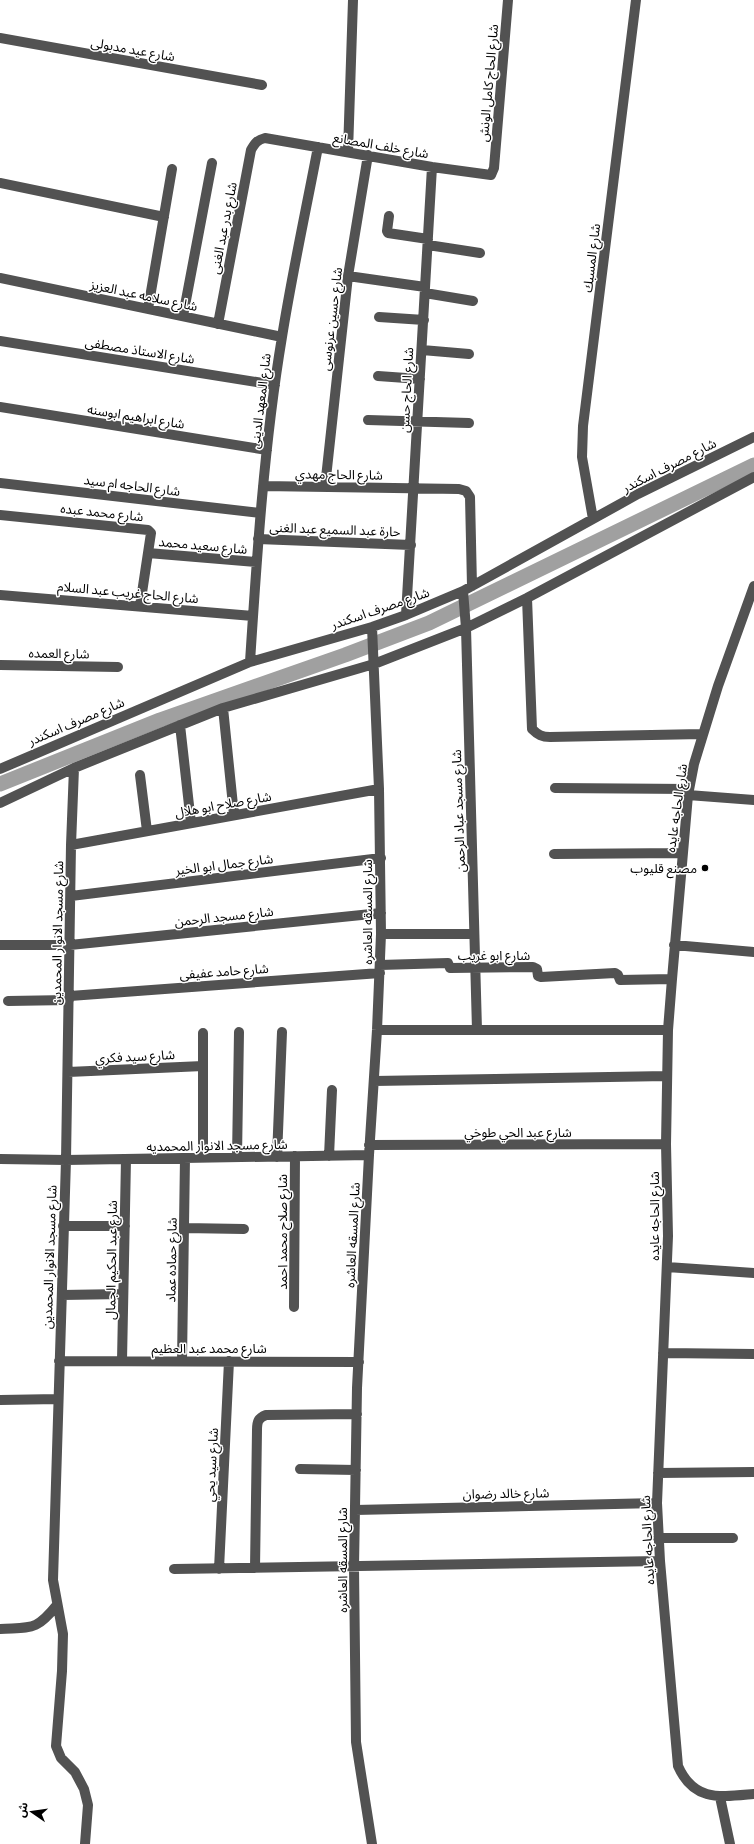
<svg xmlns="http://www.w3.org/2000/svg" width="754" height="1844" viewBox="0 0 754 1844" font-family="Barlow,'Noto Sans Arabic',sans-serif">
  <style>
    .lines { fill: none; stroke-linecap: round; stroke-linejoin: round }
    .canal { stroke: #a0a0a0; stroke-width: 15 }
    .minor { stroke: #525252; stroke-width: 10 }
    .poi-dot { fill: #000; stroke: #fff; stroke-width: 1.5 }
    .labels { text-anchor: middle; stroke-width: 3; stroke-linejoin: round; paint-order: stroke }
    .street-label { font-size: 13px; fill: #000; stroke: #fff }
    .poi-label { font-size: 13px; fill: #000; stroke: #fff; text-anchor: end }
  </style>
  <rect width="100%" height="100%" fill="#fff"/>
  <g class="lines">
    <path class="canal" d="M0 784 160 720 345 655 429 623 754 465"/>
    <path class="minor" d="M0 38 262 85
      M348 152 353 0
      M0 183 164 217
      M389 216 387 231 388 233 428 239
      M428 245 480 253
      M348 276 425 287
      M0 278 282 337
      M425 293 473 301
      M148 309 172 169
      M183 316 212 163
      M379 317 424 320
      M218 324 251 150C255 143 257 140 265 138L432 167 491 175 494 168 508 0
      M0 341 275 385
      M422 350 469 354
      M378 376 420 379
      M0 407 267 450
      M368 420 469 423
      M0 483 260 513
      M263 486 459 489 466 491 470 497 472 586
      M325 487 348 276 368 155
      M0 515 148 530 151 533 140 606
      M593 519 582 457 583 426 636 0
      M258 539 411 545
      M148 553 256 562
      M754 586 718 686 694 764 688 795 672 979 668 1030 666 1144 668 1236 657 1503 660 1561 678 1766C694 1802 720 1797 754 1794
      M463 591 466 628 477 1030
      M0 595 253 616
      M527 598 532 729C538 735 542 737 550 737L702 734
      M406 615 432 167
      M250 662C257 554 264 445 282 337 292 274 306 210 318 147
      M0 665 118 667
      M223 708 234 815
      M180 725 191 823
      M74 768 71 845 66 1160 53 1580 63 1634 62 1671 56 1746 61 1758 75 1772 84 1789 88 1805 85 1844
      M0 769 250 662 372 627 406 615 463 591 638 494 754 437
      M140 775 147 831
      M555 788 689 789
      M688 795 754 800
      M0 803 74 768 223 708 374 664 466 628 527 598 754 477
      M71 845 379 789
      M554 854 682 853
      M71 896 381 858
      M381 934H474
      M0 945H70L381 913
      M674 945 754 952
      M380 965 448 963 450 968 533 967 537 969 538 976 541 977 615 973 618 975 620 980 672 979
      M70 996 380 973
      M8 1001 69 1000
      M377 1030H668
      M68 1072 203 1066
      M374 1081 667 1076
      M369 1145 666 1144
      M329 1156 332 1090
      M237 1157 239 1032
      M277 1157 282 1032
      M203 1158V1033
      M0 1159 66 1160 369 1155
      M63 1226H125
      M184 1228 244 1229
      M667 1267 754 1273
      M62 1295 123 1294
      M294 1307 295 1156
      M663 1353 754 1354
      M59 1361 359 1362
      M122 1361 126 1159
      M182 1361 185 1158
      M0 1400 58 1399
      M300 1469 356 1470
      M658 1473 754 1472
      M355 1510 657 1503
      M658 1538H733
      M255 1568 257 1430C257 1422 258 1418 266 1415L357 1414
      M174 1569 660 1561
      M219 1569 229 1361
      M0 1629C32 1627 36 1631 57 1605
      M720 1797 730 1844
      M372 1844 356 1742 354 1567 357 1388 369 1155 377 1030 381 934 379 789 372 627"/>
  </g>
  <circle class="poi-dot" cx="705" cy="868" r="4"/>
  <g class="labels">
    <g class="street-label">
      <text transform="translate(133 49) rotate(10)" y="5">شارع عيد مدبولى</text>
      <text transform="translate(488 83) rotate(-85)" y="5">شارع الحاج كامل الونش</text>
      <text transform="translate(381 145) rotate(10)" y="5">شارع خلف المصانع</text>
      <text transform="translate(223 228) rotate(-79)" y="5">شارع بدر عبد الغنى</text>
      <text transform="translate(591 258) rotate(-83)" y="5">شارع المسبك</text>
      <text transform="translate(144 295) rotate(12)" y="5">شارع سلامه عبد العزيز</text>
      <text transform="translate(331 319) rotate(-83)" y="5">شارع حسين عرنوسى</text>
      <text transform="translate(140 350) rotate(9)" y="5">شارع الاستاذ مصطفى</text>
      <text transform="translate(406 390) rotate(-87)" y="5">شارع الحاج حسن</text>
      <text transform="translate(260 401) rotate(-83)" y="5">شارع المعهد الدينى</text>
      <text transform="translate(136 416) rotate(9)" y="5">شارع ابراهيم ابوسنه</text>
      <text transform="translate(669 465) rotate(-27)" y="5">شارع مصرف اسكندر</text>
      <text transform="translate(339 474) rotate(1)" y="5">شارع الحاج مهدي</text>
      <text transform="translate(132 485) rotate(7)" y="5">شارع الحاجه ام سيد</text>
      <text transform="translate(102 512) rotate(6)" y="5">شارع محمد عبده</text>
      <text transform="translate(335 529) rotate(2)" y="5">حارة عبد السميع عبد الغنى</text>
      <text transform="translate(203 545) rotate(5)" y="5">شارع سعيد محمد</text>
      <text transform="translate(128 592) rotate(5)" y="5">شارع الحاج غريب عبد السلام</text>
      <text transform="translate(380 608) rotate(-19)" y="5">شارع مصرف اسكندر</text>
      <text transform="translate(59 653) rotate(1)" y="5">شارع العمده</text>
      <text transform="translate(76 721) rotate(-23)" y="5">شارع مصرف اسكندر</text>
      <text transform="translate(223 804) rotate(-10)" y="5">شارع صلاح ابو هلال</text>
      <text transform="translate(676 808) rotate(-82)" y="5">شارع الحاجه عايده</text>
      <text transform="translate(458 811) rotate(-92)" y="5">شارع مسجد عباد الرحمن</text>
      <text transform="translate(224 864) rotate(-7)" y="5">شارع جمال ابو الخير</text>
      <text transform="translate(367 912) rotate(-90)" y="5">شارع المسقه العاشره</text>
      <text transform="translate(224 916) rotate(-6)" y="5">شارع مسجد الرحمن</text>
      <text transform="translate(57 933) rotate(-89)" y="5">شارع مسجد الانوار المحمدين</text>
      <text x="494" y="960">شارع ابو غريب</text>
      <text transform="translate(224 971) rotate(-4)" y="5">شارع حامد عفيفى</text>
      <text transform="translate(135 1056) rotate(-3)" y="5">شارع سيد فكري</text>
      <text x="518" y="1137">شارع عبد الحي طوخي</text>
      <text transform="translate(217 1145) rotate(-1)" y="5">شارع مسجد الانوار المحمديه</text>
      <text transform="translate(654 1216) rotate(-90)" y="5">شارع الحاجه عايده</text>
      <text transform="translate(282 1232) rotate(-90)" y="5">شارع صلاح محمد احمد</text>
      <text transform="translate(352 1235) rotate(-87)" y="5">شارع المسقه العاشره</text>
      <text transform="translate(49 1257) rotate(-88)" y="5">شارع مسجد الانوار المحمدين</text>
      <text transform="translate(111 1260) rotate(-89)" y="5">شارع عبد الحكيم الجمال</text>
      <text transform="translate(171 1260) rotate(-89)" y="5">شارع حماده عماد</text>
      <text x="209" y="1353">شارع محمد عبد العظيم</text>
      <text transform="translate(211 1465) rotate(-87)" y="5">شارع سيد يحي</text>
      <text transform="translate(506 1493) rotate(-1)" y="5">شارع خالد رضوان</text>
      <text transform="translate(647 1540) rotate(-93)" y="5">شارع الحاجه عايده</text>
      <text transform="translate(342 1560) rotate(-90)" y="5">شارع المسقه العاشره</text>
    </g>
    <g class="poi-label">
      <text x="697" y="873">مصنع قليوب</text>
    </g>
  </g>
  <g transform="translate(32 1812) rotate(283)" stroke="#ffffff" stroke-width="3" paint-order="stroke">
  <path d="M0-3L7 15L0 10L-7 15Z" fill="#000000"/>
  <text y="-6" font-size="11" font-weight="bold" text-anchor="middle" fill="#000000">ش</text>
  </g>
</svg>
